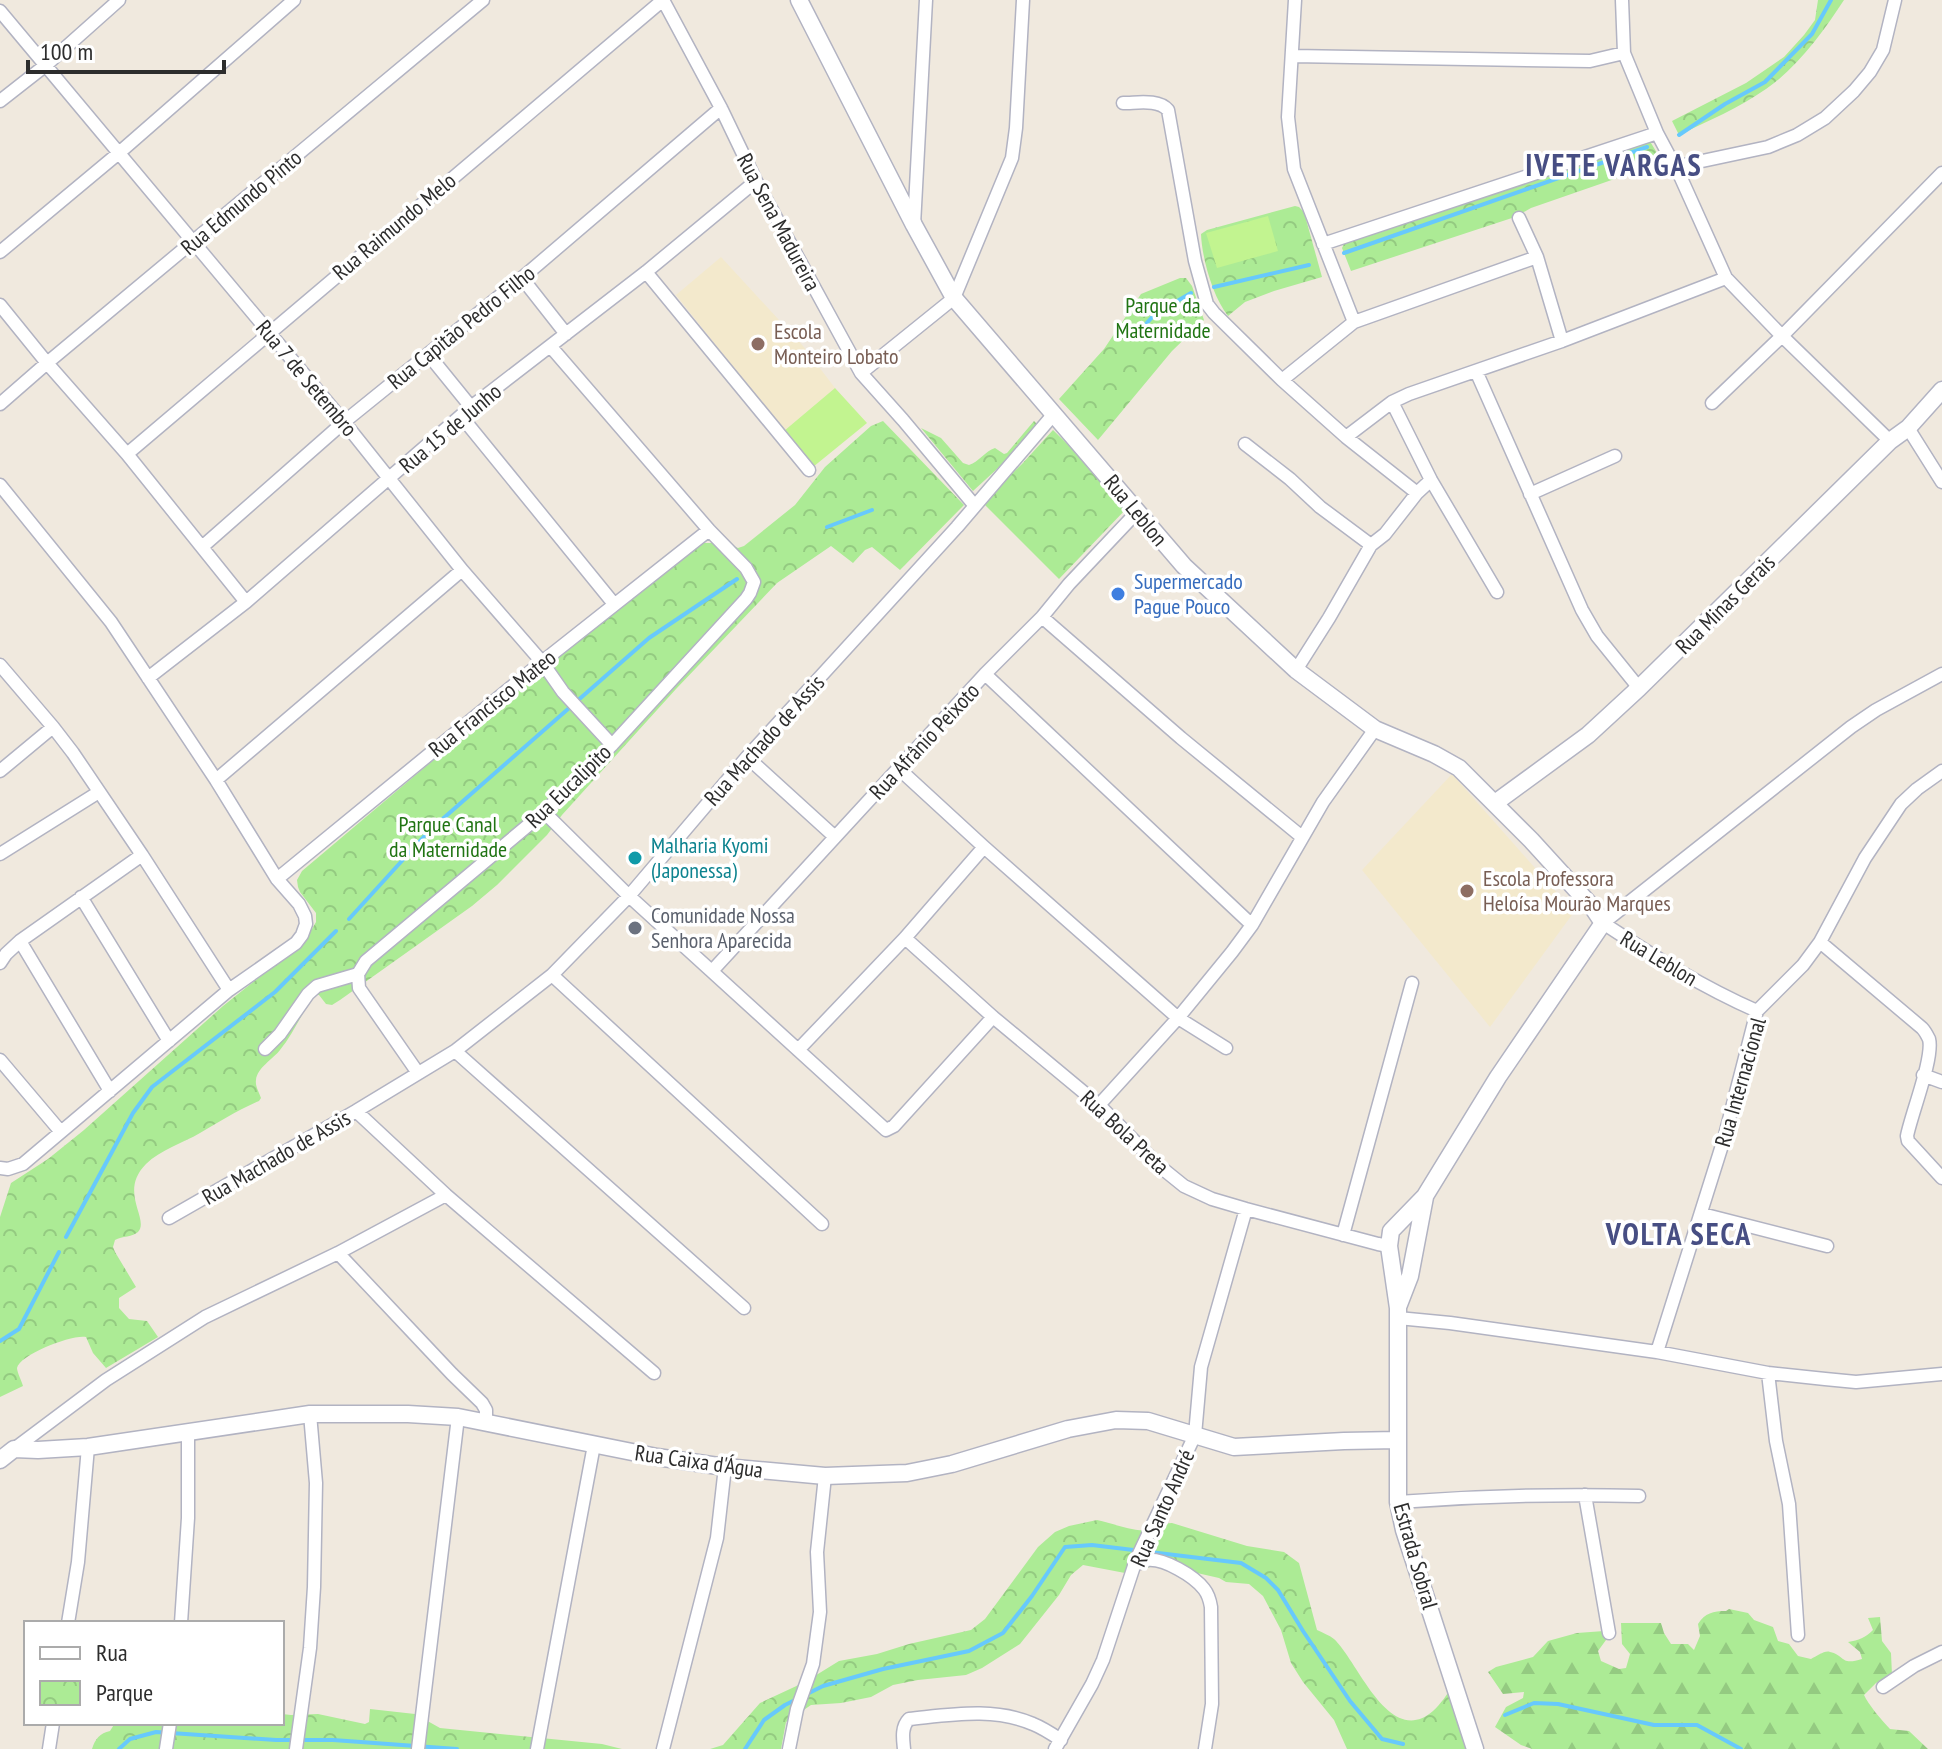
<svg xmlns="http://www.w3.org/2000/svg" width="1942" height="1749" viewBox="0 0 1942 1749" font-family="'PT Sans Narrow',sans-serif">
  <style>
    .education { fill: #f3e9cc }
    .forest { fill: url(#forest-firs) }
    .park { fill: url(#park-crowns) }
    .pitch { fill: #c2f490 }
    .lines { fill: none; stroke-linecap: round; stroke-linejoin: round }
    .stream { stroke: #67c9fc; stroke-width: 4 }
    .minor-casing { stroke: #b2b3c2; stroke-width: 15 }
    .tertiary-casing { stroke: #b2b3c2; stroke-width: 19 }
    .minor { stroke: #fff; stroke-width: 12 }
    .tertiary { stroke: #fff; stroke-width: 16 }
    .education-dot { fill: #8d6e63; stroke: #fff; stroke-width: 3 }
    .shop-dot { fill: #3f7fe0; stroke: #fff; stroke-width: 3 }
    .culture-dot { fill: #0f9aa8; stroke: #fff; stroke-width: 3 }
    .worship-dot { fill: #6b7280; stroke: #fff; stroke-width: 3 }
    .labels { text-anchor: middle; stroke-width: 7; stroke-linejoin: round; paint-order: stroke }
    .street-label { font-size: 22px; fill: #2d2d2d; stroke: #fff }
    .park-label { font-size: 22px; fill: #207413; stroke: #fff }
    .education-label { font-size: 22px; fill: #785e54; stroke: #fff; text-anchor: start }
    .shop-label { font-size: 22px; fill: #366cbe; stroke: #fff; text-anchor: start }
    .culture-label { font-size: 22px; fill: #0d838f; stroke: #fff; text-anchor: start }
    .worship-label { font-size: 22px; fill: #5b616d; stroke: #fff; text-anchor: start }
    .district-label { font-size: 30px; font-weight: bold; letter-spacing: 2px; fill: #474e83; stroke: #fff }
  </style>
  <defs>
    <pattern id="forest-firs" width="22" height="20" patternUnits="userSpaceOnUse" patternTransform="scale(2)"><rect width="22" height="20" fill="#aceb95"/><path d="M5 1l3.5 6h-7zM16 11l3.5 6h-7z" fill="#94ca81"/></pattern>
    <pattern id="park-crowns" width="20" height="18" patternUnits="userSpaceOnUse" patternTransform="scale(2)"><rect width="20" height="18" fill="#aceb95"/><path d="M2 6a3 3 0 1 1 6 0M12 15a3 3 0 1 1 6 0" fill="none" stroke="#94ca81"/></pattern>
  </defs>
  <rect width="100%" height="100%" fill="#f0e9de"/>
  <path class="education" d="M721 257 803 346 835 388 784 431 676 295Z
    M1452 774 1574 912 1490 1027 1362 870Z"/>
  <path class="forest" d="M1729 1609 1748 1613 1754 1620 1773 1627 1778 1641 1789 1644 1798 1656 1811 1659C1817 1656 1825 1650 1830 1652 1845 1655 1840 1666 1862 1659L1860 1652 1848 1642C1859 1640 1865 1638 1873 1630L1868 1618 1880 1617 1882 1641 1891 1653 1892 1675 1876 1683 1864 1695C1868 1704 1882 1721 1890 1729L1909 1731 1928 1749H1532L1521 1745 1495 1727 1506 1707 1523 1698 1524 1692 1503 1694 1488 1672 1496 1667 1533 1657 1548 1641 1577 1633 1604 1631 1606 1640 1598 1651 1601 1661 1619 1669 1626 1668 1630 1654 1622 1644 1621 1623H1661L1664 1633 1671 1644H1688L1694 1650 1700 1636 1698 1624C1705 1613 1713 1611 1726 1611Z"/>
  <path class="park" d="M1818 0H1844C1823 32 1798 67 1766 89 1739 108 1708 121 1679 135L1672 121 1746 83 1784 57 1804 35 1815 20Z
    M1647 142 1651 143 1663 163 1658 167 1652 166 1531 208 1515 217 1351 271 1342 248 1344 244Z
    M1295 206 1299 207 1304 212 1322 277 1274 291 1245 302 1228 316C1213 297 1202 259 1201 234L1207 230Z
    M1180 278H1186L1192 286 1204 320 1172 351 1098 440 1059 399 1104 349 1141 294Z
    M883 421 964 505 900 570 872 547 865 550 853 563 831 546 777 583 676 689 562 815 547 835 497 885 472 906 340 1000 332 1005 326 1004 319 995 315 994C302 1012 294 1033 280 1050 273 1059 257 1068 256 1080 255 1086 259 1092 261 1098L259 1101C238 1110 219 1122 200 1133 183 1143 160 1150 146 1164 118 1192 150 1219 138 1232 133 1237 122 1236 115 1240L113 1247 115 1252 136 1287 119 1298V1308L129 1319 147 1321 158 1337 106 1368 93 1353 86 1337C73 1334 20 1354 17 1368 17 1372 22 1382 23 1386L0 1397V1217L11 1183 48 1159 84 1130 223 1006 291 952 312 929 316 922V913L300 892 298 887 297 880 302 871 515 691 702 543H727L738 548 744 546 795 505 825 467 871 426Z
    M1034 421 1037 424 1009 458 973 491 921 428 941 438 963 463 969 465C979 462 985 451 995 448L1004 454 1007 453Z
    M1053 430 1094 470 1127 508 1059 579 982 502 1022 464Z
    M1097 1520C1113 1523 1132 1532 1148 1530 1157 1528 1162 1523 1172 1523L1247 1546 1284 1552 1299 1563 1317 1630C1323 1633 1329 1635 1334 1639 1358 1661 1389 1749 1433 1711 1441 1704 1447 1694 1453 1686L1475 1749H1347L1334 1720 1303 1682 1291 1663 1281 1630 1263 1596 1249 1584 1226 1582 1219 1578 1175 1568 1155 1566 1125 1573 1083 1565 1071 1575 1059 1595 1020 1644 982 1668 966 1675 918 1680 893 1685 871 1697 841 1703 811 1705 786 1722 781 1749H710L723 1745 760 1703 805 1682 839 1661 877 1654 909 1644 971 1630 985 1619 1038 1547 1055 1532 1069 1526Z
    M370 1709 415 1714 440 1728 602 1744 622 1749H92C95 1739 100 1733 110 1731L115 1723H282V1714L291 1715 318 1714 365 1724 369 1722Z"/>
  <path class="pitch" d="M1268 216 1278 251 1217 268 1206 233Z
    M835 388 867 423 813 467 784 431Z"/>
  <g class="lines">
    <path class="stream" d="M1679 135 1725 104 1765 82 1812 34 1831 0
      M1344 253 1647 147
      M1214 287 1309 265
      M1134 337 1155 314 1191 293
      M827 527 872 510
      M349 919 430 830 649 638 737 579
      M66 1237 133 1113 152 1087 275 992 336 931
      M0 1341 19 1329 59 1252
      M805 1695 823 1686 883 1669 969 1651 1003 1633 1032 1596 1065 1547 1092 1545 1241 1563 1266 1578 1278 1590 1303 1631 1350 1701 1382 1739 1403 1744
      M1505 1715 1534 1703 1558 1704 1654 1725H1697L1741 1749
      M119 1749 130 1739 156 1732 276 1740H333L457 1749
      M745 1749 764 1720 785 1705 797 1699"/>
    <g class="minor-casing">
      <path id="minor" d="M1295 0 1288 117 1294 169 1354 322
        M1622 0 1624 53 1657 133 1681 178 1726 278 1782 336 1890 441
        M0 11 344 422 462 570 542 662 563 692 612 745
        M1293 56 1590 61 1624 53
        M0 101 46 65 119 0
        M1123 103C1138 103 1158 99 1168 110L1195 261 1207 304 1214 313 1282 380 1346 437 1417 493
        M1674 167 1768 147 1797 135 1825 118 1854 91 1870 72 1883 50 1895 0
        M1519 218 1537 257 1562 341
        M914 225 926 0
        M1323 244 1657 133
        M0 252 120 152 294 0
        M646 272 809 470
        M522 278 566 334
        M0 305 47 363 127 454 246 602
        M428 354 471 407
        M1476 371 1582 610 1597 636 1639 688
        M861 373 954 298 1012 158 1016 128 1023 0
        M1282 380 1354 322 1537 257
        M1392 402 1431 480 1497 592
        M1712 403 1782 336 1942 173
        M0 404 47 363 483 0
        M461 416 614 604
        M1908 428 1942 482
        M1346 437 1392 402 1409 394 1562 341 1726 278
        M1245 444 1290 479 1320 507 1371 545
        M127 454 663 0 721 108 756 181 861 373 903 420 975 506
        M0 485 111 622 216 780 277 879 299 904 305 916 306 924 302 935 296 943 229 990 23 1164 8 1169 0 1168
        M1530 494 1615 456
        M202 547 344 422 522 278 721 108
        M1042 617 1181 738 1302 837
        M0 665 53 727 73 753 142 855 229 990
        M1296 670 1329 618 1371 545 1385 534 1417 493 1431 480
        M985 674 1252 925
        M148 678 246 602 471 407 646 272 756 181
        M747 757 835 837
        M898 768 984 847 1178 1018 1226 1048
        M0 771 53 727
        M216 780 462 570
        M544 812 629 896 886 1130 894 1126 993 1017
        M0 854 99 792
        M277 879 542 662 709 530
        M81 897 169 1041
        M905 938 993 1017 1099 1105 1158 1165 1184 1186 1212 1199 1246 1209 1378 1244 1389 1246
        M20 941 110 1091
        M1820 942 1922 1028C1925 1031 1927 1035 1929 1039 1934 1057 1911 1115 1907 1136L1908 1141 1942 1178
        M0 963 6 954 20 941 142 855
        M712 971 985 674 1042 617 1069 584 1137 512
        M358 974 366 961 544 812 612 745 746 599 750 593 754 582 746 568 709 530 551 347
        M358 974 359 988 418 1073
        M552 975 822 1224
        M1757 1011C1702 987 1653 956 1603 923L1851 727 1876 710 1942 674
        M265 1049 280 1034 308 994 317 986 358 974
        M798 1050 905 938 984 847
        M455 1051 744 1308
        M0 1060 61 1132
        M1923 1075 1942 1082
        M1099 1105 1178 1018 1232 952 1252 925 1323 802 1375 729
        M356 1111 446 1195 654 1373
        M1702 1214 1827 1246
        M169 1218 356 1111 455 1051 552 975 629 896 747 757 957 527 1053 415
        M1343 1235 1412 983
        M338 1253 452 1374 482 1403 486 1410V1421
        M1398 1318 1450 1323 1657 1352 1768 1373 1825 1379 1856 1382 1942 1374
        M1657 1352 1724 1139 1757 1011 1803 965 1820 942 1865 858 1901 804 1917 789 1942 771
        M1768 1373 1776 1441 1789 1504 1798 1635
        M14 1449 106 1380 205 1317 338 1253 446 1195
        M1585 1495 1609 1633
        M1398 1502C1478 1496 1558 1494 1639 1496
        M1134 1565C1136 1564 1146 1561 1147 1560 1164 1558 1194 1576 1204 1589 1208 1594 1210 1601 1211 1607L1212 1704 1205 1749
        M68 1623 78 1562 88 1447
        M181 1623 188 1518V1433
        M1883 1687 1914 1666 1942 1652
        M49 1749 53 1723
        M166 1749 170 1723
        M296 1749 310 1648 314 1587 316 1483 310 1414
        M418 1749 458 1417
        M537 1749 594 1445
        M663 1749 717 1538 725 1467
        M789 1749 797 1709 813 1664 820 1612 817 1552 825 1476
        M904 1749C903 1739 901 1727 909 1719 950 1715 994 1707 1033 1724 1043 1728 1052 1734 1061 1740
        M1055 1749 1092 1684 1103 1660 1136 1560 1195 1435 1201 1367 1246 1209"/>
    </g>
    <g class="tertiary-casing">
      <path id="tertiary" d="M799 0 914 225 954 298 1184 566 1296 670 1375 729 1434 754 1459 768 1531 840 1593 908 1603 923 1498 1077 1425 1196 1391 1231 1389 1246 1398 1308V1502L1404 1530 1475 1749
        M1495 803 1588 735 1639 688 1890 441 1908 428 1942 390
        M1398 1307 1410 1276 1425 1197
        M0 1460 14 1449 38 1450 88 1447 310 1414H408L458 1417 657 1457 725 1467 825 1476 907 1473 952 1464 1068 1429 1116 1420 1148 1421 1234 1447 1344 1441 1397 1440"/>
    </g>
    <use href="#minor" class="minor"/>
    <use href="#tertiary" class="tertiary"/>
  </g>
  <g class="education-dot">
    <circle cx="758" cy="344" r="8"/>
    <circle cx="1467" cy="891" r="8"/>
  </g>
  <circle class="shop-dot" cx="1118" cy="594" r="8"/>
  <circle class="culture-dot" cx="635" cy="858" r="8"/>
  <circle class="worship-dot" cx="635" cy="928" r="8"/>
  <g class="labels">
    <g class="street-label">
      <text transform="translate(241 202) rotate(-40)" y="8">Rua Edmundo Pinto</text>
      <text transform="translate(779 222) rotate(62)" y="8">Rua Sena Madureira</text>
      <text transform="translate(394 226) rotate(-40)" y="8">Rua Raimundo Melo</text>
      <text transform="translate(461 327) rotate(-39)" y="8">Rua Capitão Pedro Filho</text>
      <text transform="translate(307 378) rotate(50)" y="8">Rua 7 de Setembro</text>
      <text transform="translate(450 428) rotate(-40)" y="8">Rua 15 de Junho</text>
      <text transform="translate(1136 510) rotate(50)" y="8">Rua Leblon</text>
      <text transform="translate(1725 604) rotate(-45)" y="8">Rua Minas Gerais</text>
      <text transform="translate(492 703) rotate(-39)" y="8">Rua Francisco Mateo</text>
      <text transform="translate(764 740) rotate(-48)" y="8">Rua Machado de Assis</text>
      <text transform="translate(924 741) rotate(-47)" y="8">Rua Afrânio Peixoto</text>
      <text transform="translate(568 786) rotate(-44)" y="8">Rua Eucalipito</text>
      <text transform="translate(1659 958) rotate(31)" y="8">Rua Leblon</text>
      <text transform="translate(1740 1082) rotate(-74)" y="8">Rua Internacional</text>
      <text transform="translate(1125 1132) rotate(43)" y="8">Rua Bola Preta</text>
      <text transform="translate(276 1157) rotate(-30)" y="8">Rua Machado de Assis</text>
      <text transform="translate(699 1461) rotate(8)" y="8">Rua Caixa d'Água</text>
      <text transform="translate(1162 1508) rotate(-66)" y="8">Rua Santo André</text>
      <text transform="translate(1416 1556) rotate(74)" y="8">Estrada Sobral</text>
    </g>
    <g class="park-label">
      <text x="1163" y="313">Parque da<tspan x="1163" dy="25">Maternidade</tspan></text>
      <text x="448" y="832">Parque Canal<tspan x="448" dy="25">da Maternidade</tspan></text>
    </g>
    <g class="education-label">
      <text x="774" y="339">Escola<tspan x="774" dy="25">Monteiro Lobato</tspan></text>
      <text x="1483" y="886">Escola Professora<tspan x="1483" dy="25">Heloísa Mourão Marques</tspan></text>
    </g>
    <g class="shop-label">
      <text x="1134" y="589">Supermercado<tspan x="1134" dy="25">Pague Pouco</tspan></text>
    </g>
    <g class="culture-label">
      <text x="651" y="853">Malharia Kyomi<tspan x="651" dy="25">(Japonessa)</tspan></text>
    </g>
    <g class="worship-label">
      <text x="651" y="923">Comunidade Nossa<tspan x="651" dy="25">Senhora Aparecida</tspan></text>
    </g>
    <g class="district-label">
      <text x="1614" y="176">IVETE VARGAS</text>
      <text x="1679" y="1245">VOLTA SECA</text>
    </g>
  </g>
  <rect x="24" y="1621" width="260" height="104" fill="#ffffff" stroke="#ababab" stroke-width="2"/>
  <rect x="40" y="1647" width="40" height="12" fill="#ffffff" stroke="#ababab" stroke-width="2"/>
  <text x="96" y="1661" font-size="24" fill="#2d2d2d">Rua</text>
  <rect x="40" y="1681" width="40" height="24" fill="url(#park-crowns)" stroke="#ababab" stroke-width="2"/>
  <text x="96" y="1701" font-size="24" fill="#2d2d2d">Parque</text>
  <path d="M28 60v12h196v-12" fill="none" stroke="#2d2d2d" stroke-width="4"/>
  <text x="40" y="60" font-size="24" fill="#2d2d2d" stroke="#ffffff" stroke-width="6" paint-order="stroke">100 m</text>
</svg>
